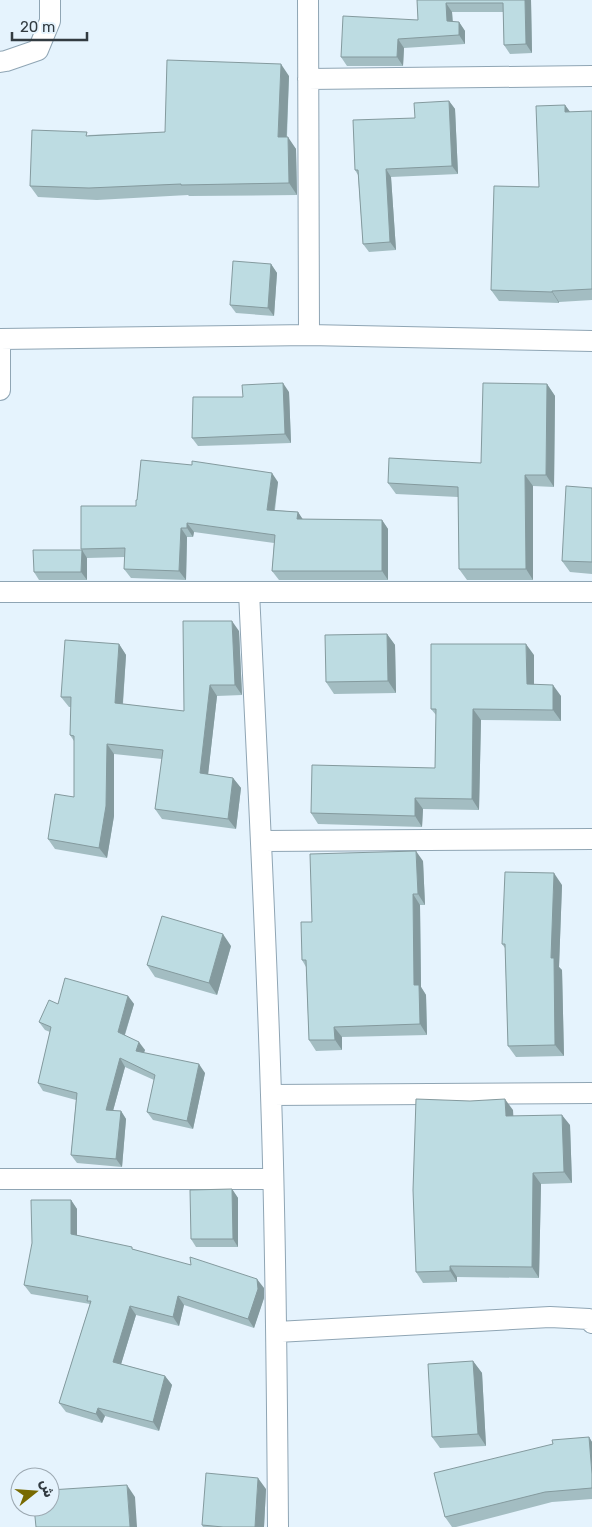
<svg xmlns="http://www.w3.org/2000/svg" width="592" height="1527" viewBox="0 0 592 1527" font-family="Rubik,'Noto Sans Arabic',sans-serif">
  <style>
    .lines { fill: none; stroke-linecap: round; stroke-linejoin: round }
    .street-casing { stroke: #8fa5b4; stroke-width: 22 }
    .street { stroke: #fff; stroke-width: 20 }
    .wall { fill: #a3bdc2 }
    .shaded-wall { fill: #849a9e }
    .building { fill: #bddce2; stroke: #849a9e }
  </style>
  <rect width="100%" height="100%" fill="#e5f3fd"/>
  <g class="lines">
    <g class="street-casing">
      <path id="street" d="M308 0 309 335
        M0 62 6 61 38 50 50 21V0
        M308 79 592 76
        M0 339 309 335 592 341
        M0 390V339
        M0 592H592
        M249 592C257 760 266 927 271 1095 276 1239 277 1383 278 1527
        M262 841 592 839
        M271 1095 592 1093
        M0 1179H273
        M277 1332 550 1317 589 1319 592 1323"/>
    </g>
    <use href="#street" class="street"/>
  </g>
  <path class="wall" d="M417 0H531L532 53 510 54 504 45 503 12H452L453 22H459L465 31V44L404 48 403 66H347L341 57 418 20Z
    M289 76 287 137 296 149 297 195 189 196 188 195 97 200 38 197 30 186 89 135 165 132Z
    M449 101 455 109 458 174 391 177 396 250 369 252 363 244 358 175 355 170 415 118Z
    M565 105 570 112 592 111V300L559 302V303L499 301 491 290 539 187Z
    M271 264 277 273 274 316 236 313 230 305Z
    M547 384 555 396 554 487 533 486V580H467L459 569 458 497 396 494 388 483 481 463Z
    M289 392 291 443 198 446 192 438Z
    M278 482 275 510 298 512 302 519 382 520 388 529V580H279L272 571 274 543 194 532 193 537H187L186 580 131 578 124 569 125 557 87 558V580H39L34 572 82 550 81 549 136 506Z
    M592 488V574L570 572 562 561Z
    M239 631 242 695 217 696 208 774 233 778 241 788 236 829 162 819 155 809 162 759 114 754V816L107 858 55 849 48 839 74 797V741L70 735 71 707H69L61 697 119 644 126 655 123 704 184 711Z
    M387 634 395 645 396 693 334 694 326 682Z
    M534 655V684L561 696V721L481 720 479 810 423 809 422 827 318 824 311 813 435 768 436 715 431 709Z
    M423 861 425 905H420L421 987 426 995 427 1035 342 1037V1050L316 1051 309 1040 306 967 302 960 312 922Z
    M562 885 559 967 562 970 564 1056 516 1057 508 1046 505 948 502 944Z
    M231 946 217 995 155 977 147 965Z
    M128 996 134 1004 125 1035 145 1050 144 1053 205 1073 193 1129 153 1120 147 1112 154 1080 125 1067 113 1111H121L126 1119 122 1167 77 1163 71 1155 76 1100 43 1091 38 1083 50 1032 45 1030 39 1022 58 1004Z
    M513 1110V1116L570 1125 572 1183 541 1184 539 1278 457 1277V1282L423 1283 416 1272Z
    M232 1189 238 1198V1247H196L191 1239Z
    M71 1200 77 1209V1235L135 1250 264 1288V1298L254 1328 184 1305 179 1326 136 1315 121 1364 165 1376 172 1385 159 1431 105 1416 102 1423 66 1412 59 1403 90 1304 31 1294 24 1285Z
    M473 1361 482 1373 486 1446 440 1448 432 1437Z
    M589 1437 592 1442V1499L552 1502 456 1527H452L445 1517Z
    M266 1489 264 1527H203L202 1525Z"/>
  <path class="shaded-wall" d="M525 0H531L532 53 526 44Z
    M446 3 452 12 453 30 447 21Z
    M459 22 465 31V44L459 35Z
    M398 39 404 48 403 66 397 57Z
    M281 64 289 76 286 149 278 137Z
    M449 101 455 109 458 174 452 166Z
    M565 105 573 116 565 112Z
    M288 137 296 149 297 195 289 183Z
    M386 169 391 177 396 250 390 242Z
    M271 264 277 273 274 316 268 308Z
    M552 291 559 302V303L552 292Z
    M283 383 289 392 291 443 285 434Z
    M547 384 555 396 554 487 546 475Z
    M272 473 278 482 273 519 267 510Z
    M525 475 533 486V580L526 569Z
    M298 512 304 521 297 519Z
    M382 520 388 529V580L382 571Z
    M187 523 194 532 193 537 187 528Z
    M181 528 187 537 186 580 179 571Z
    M82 550 87 558V580L81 572Z
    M232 621 239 631 242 695 235 685Z
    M387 634 395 645 396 693 388 681Z
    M119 644 126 655 122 714 115 703Z
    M526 644 534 655V695L527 684Z
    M210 685 217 696 207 784 200 773Z
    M553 685 561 696V721L553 710Z
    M473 709 481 720 479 810 472 799Z
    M107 744 114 754V816L107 858 99 848Z
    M233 778 241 788 236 829 228 819Z
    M415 798 423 809 422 827 415 816Z
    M416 851 423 861 425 905 418 894Z
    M554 873 562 885 559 967 562 970 564 1056 555 1045 551 958Z
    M413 894 420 905 421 987 426 995 427 1035 420 1024 414 985Z
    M223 934 231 946 217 995 209 983Z
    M128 996 134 1004 123 1040 118 1032Z
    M334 1027 342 1037V1050L335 1040Z
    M139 1042 145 1050 141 1059 136 1051Z
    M120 1058 125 1067 111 1118 106 1110Z
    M199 1064 205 1073 193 1129 187 1121Z
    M505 1099 513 1110 514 1127 506 1116Z
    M121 1111 126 1119 122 1167 116 1159Z
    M562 1115 570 1125 572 1183 564 1172Z
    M533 1173 541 1184 539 1278 532 1267Z
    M232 1189 238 1198V1247L233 1239Z
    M71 1200 77 1209V1243L71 1234Z
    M450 1266 457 1277V1282L450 1271Z
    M257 1279 264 1288V1298L254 1328 248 1319Z
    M178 1296 184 1305 179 1326 173 1317Z
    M130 1306 136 1315 119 1371 113 1362Z
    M473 1361 482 1373 486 1446 478 1434Z
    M165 1376 172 1385 159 1431 153 1422Z
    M98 1408 105 1416 102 1423 96 1414Z
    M589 1437 592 1442V1474Z
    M258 1478 266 1489 264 1527H255Z
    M127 1485 135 1497 137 1527H130Z"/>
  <path class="building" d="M417 0H525L526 44 504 45 503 3H446L447 21 459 22V35L398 39 397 57H341L343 16 418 20Z
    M167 60 281 64 278 137H288L289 183 181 185V184L89 188 30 186 32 130 87 132 86 136 165 132Z
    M449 101 452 166 386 169 390 242 363 244 358 170H355L353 120 415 118 414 103Z
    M565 105V112L592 111V289L552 291V292L491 290 494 186 539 187 536 106Z
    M233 261 271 264 268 308 230 305Z
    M283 383 285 434 192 438 193 397H243L242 385Z
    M483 383 547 384 546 475H525L526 569H459L458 487 388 483 389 458 481 463Z
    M141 460 192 465V461L272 473 267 510 298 512 297 519 382 520V571H272L275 535 187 523V528H181L179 571 124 569 125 548 81 549V506H136V500H137Z
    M566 486 592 488V562L562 561Z
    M33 550H82L81 572H34Z
    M183 621H232L235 685H210L200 773 233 778 228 819 155 809 163 750 107 744 106 806 99 848 48 839 55 794 74 797V736L70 735 71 697H61L65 640 119 644 115 703 184 711Z
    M387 634 388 681 326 682 325 635Z
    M431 644H526L527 684 553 685V710L473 709 472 799 415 798V816L311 813 312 765 435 768 436 709H431Z
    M416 851 418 894H413L414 985H419L420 1024 334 1027 335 1040H309L306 960H302L301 922H312L310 854Z
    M505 872 554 873 551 958H554L555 1045 508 1046 505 944H502Z
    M162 916 223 934 209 983 147 965Z
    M65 978 128 996 118 1032 139 1042 136 1051 199 1064 187 1121 147 1112 155 1075 120 1058 106 1110 121 1111 116 1159 71 1155 77 1093 38 1083 51 1027 39 1022 49 1000 58 1004Z
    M416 1099 470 1101 505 1099 506 1116 562 1115 564 1172 533 1173 532 1267 450 1266V1271L416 1272 413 1190Z
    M232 1189 233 1239H191L190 1190Z
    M31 1200H71V1234L132 1247V1249L191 1265 190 1257 257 1279 258 1289 248 1319 178 1296 173 1317 130 1306 113 1362 165 1376 153 1422 98 1408 96 1414 59 1403 91 1301H87L88 1296 24 1285 32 1243Z
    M473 1361 478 1434 432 1437 428 1364Z
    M589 1437 592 1474V1488L545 1492 445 1517 434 1473 553 1444 552 1440Z
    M206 1473 258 1478 255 1527H223L202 1525Z
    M127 1485 130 1527H36L34 1507H50V1490Z"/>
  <g transform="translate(35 1492) rotate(73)"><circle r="24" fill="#e5f3fd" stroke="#9da9b2"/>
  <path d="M0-4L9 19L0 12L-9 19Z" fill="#786a01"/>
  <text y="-8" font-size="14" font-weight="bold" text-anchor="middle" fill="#323b41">ش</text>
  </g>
  <path d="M12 32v8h75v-8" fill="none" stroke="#323b41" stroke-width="2.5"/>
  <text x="20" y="32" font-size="15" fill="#323b41" stroke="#e5f3fd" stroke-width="4" paint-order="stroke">20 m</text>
</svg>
